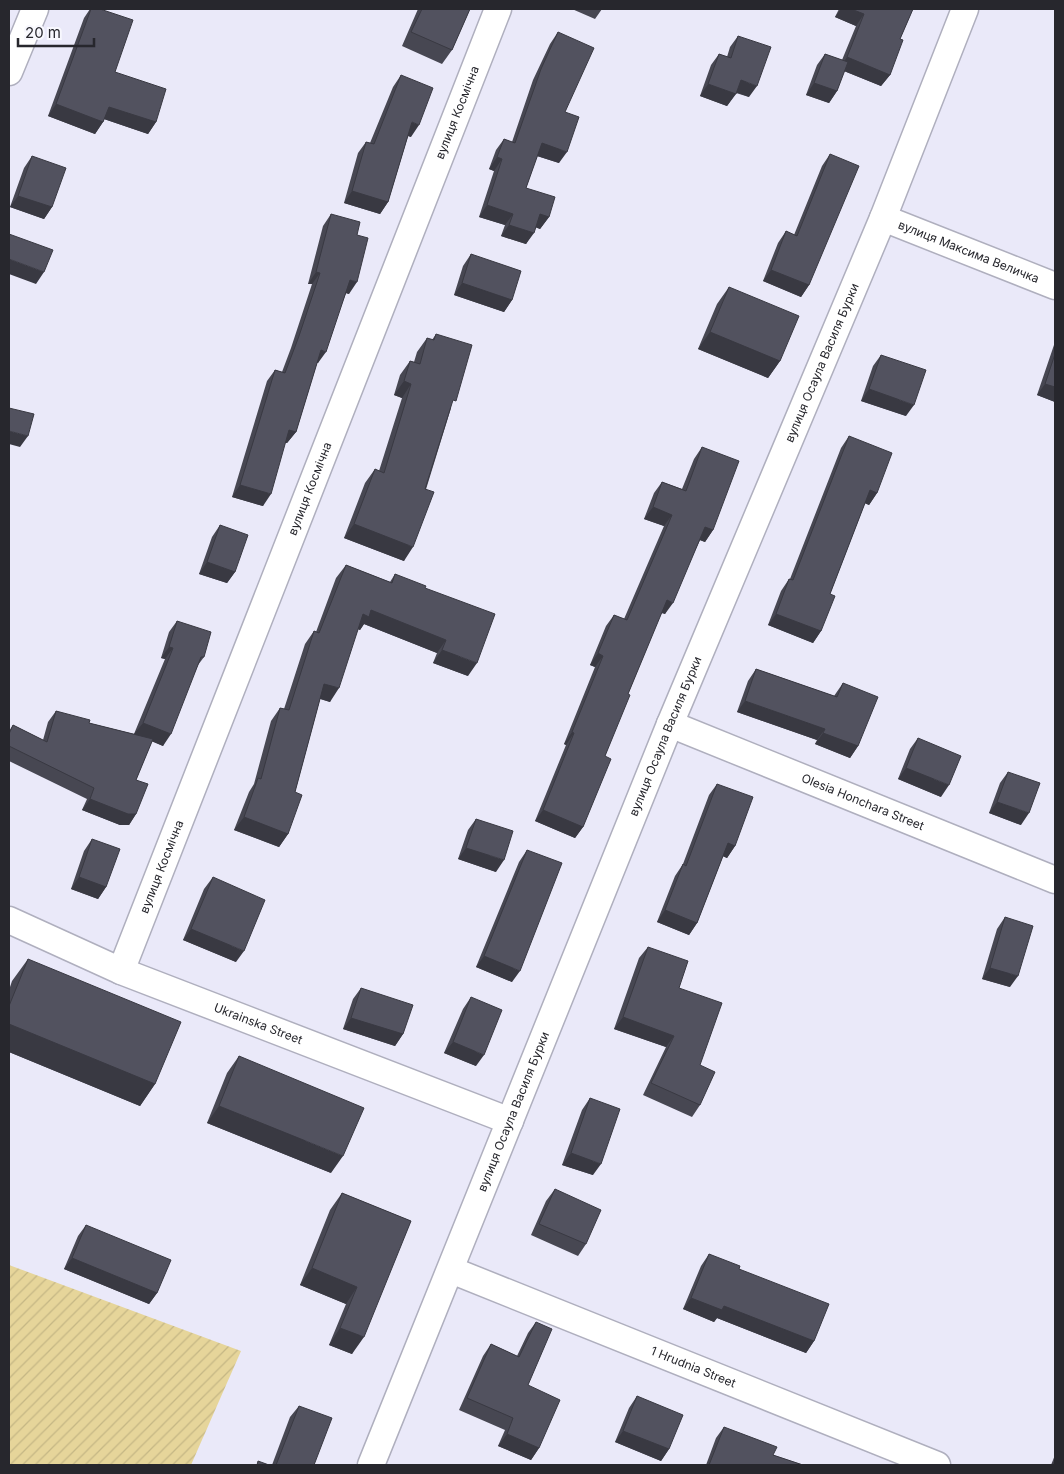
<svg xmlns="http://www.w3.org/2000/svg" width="1064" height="1474" viewBox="0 0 1064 1474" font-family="Inter,sans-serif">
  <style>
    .garden { fill: url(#garden-furrows) }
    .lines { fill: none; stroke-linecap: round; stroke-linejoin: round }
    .street-casing { stroke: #afafbe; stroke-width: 29 }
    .street { stroke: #fff; stroke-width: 26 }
    .wall { fill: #474752 }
    .shaded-wall { fill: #393942 }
    .building { fill: #52525f; stroke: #393942 }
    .labels { text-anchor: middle; stroke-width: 5; stroke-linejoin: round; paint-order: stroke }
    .street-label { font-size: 12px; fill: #27272d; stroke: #f8f8fe }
  </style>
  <defs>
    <pattern id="garden-furrows" width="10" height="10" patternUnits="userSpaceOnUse" patternTransform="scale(1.25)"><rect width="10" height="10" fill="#e6d59a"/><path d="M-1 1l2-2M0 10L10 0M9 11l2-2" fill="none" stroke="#c5b785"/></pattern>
  </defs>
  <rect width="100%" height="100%" fill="#eae9f9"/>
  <path class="garden" d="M9 1265 241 1351 191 1465H9Z"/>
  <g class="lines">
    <g class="street-casing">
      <g id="street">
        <path d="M9 72 35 9"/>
        <path id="s1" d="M883 218 1055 286"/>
        <path id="s2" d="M670 724 1055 880"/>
        <path id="s3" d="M9 920 121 971 510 1121"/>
        <path id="s4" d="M121 971 498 9"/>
        <path id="s5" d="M451 1270 937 1465"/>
        <path id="s6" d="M371 1465 670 724 883 218 965 9"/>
      </g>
    </g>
    <use href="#street" class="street"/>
  </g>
  <path class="wall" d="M90 9H100L115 72 156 122 148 134 104 119 103 122 95 134 48 116 84 18Z
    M418 9H470L452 50 442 64 402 46Z
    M572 9H602L595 19Z
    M839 9H913L900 39 890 75 881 86 844 71 837 91 829 103 806 95 817 65 825 54 842 60 856 26 835 17Z
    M558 32 565 112 559 163 537 156 526 188 549 217 540 229 536 227 526 244 501 236 505 225 479 217 494 171 489 169 496 150 504 139 512 142 533 80 550 44Z
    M738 36 749 97 736 93 727 106 700 96 711 65 719 54 727 57 730 47Z
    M401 75 411 137 408 136 388 202 380 214 344 203 358 153 366 142 370 143 393 87Z
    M830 154 809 285 801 297 763 281 778 243 786 231 794 235 822 166Z
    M32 156 52 207 44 219 10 207 24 168Z
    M331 214 357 235 349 294 346 293 318 363H317L296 432 287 443H285L263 506 232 497 267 381 275 370 282 372 291 348 312 284H308L323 226Z
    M471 254 512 300 504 312 454 295 463 266Z
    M729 287 780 361 768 378 698 349 717 304Z
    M436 334 451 408 404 561 344 538 365 483 375 469 379 471 402 398 394 395 400 375 410 361 414 362 417 352 427 338 432 340Z
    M1055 342V402L1037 395Z
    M881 355 906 416 861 401 873 366Z
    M849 436 877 493 869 505 865 503 830 594 821 631 813 643 768 625 781 591 789 579H790L841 448Z
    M702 447 713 530 705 542 700 540 665 614 661 613 628 694 605 756 583 827 575 838 535 821 566 745 564 744 595 667 590 665 606 626 614 615 624 619 664 526 644 519 654 493 662 482 682 489 694 459Z
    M220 525 235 572 227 583 199 574 212 537Z
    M346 565 390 582 395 574 425 588 468 676 433 663 437 653 364 624 360 630 358 629 330 702 320 699 295 792 288 834 279 847 234 830 249 792 254 784 271 721 280 708 284 709 305 644 314 631 316 632 336 578Z
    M177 621 204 657 198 665 163 746 152 741 136 780V814L129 825H120L82 810 87 799 9 761V731L13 725 43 740 48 722 56 711 89 723 134 734 165 659 161 658 169 632Z
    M756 669 834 696 843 683 858 746 850 758 815 744 817 740 737 712 748 681Z
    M918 738 941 797 898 779 910 749Z
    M1008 772 1021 825 989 813 1000 783Z
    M717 784 735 846 727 858 723 856 697 923 689 935 657 922 675 876 683 864 709 795Z
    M476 819 496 872 458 859 468 830Z
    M92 839 106 887 98 899 71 889 84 851Z
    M527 850 512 982 476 967 519 862Z
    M213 877 236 962 183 940 204 889Z
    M1005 917 1010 987 982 979 997 929Z
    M648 947 679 988 700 1065V1105L692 1117 643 1095 666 1047 614 1029 639 958Z
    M28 959 155 1084 140 1106 9 1052V990L12 981Z
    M361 988 403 1034 395 1046 343 1029 353 999Z
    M471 997 476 1066 444 1053 463 1009Z
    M239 1056 331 1173 207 1123 227 1073Z
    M590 1098 593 1175 562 1165 582 1110Z
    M555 1189 586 1244 578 1256 531 1235 546 1201Z
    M342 1193 411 1221 352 1354 329 1345 346 1304 300 1285 330 1210Z
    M86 1225 157 1293 149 1304 64 1269 78 1236Z
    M709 1254 739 1269 814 1341 806 1353 717 1318 714 1322 683 1309 701 1266Z
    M536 1322 528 1385 539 1448 531 1460 498 1446 505 1430 459 1410 483 1356 491 1344 517 1356 528 1333Z
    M637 1396 669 1449 661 1461 615 1442 629 1408Z
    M299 1406 314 1465H272L290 1417Z
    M724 1427 773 1455 803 1465H706L716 1438Z
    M1055 1455V1465H1051Z"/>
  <path class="shaded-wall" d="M841 9H851L864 14 856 26 835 17Z
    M847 57 890 75 881 86 839 69Z
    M741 80 757 86 749 97 733 91Z
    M814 83 837 91 829 103 806 95Z
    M708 84 736 94 727 106 700 96Z
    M56 104 103 122 95 134 48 116Z
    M109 107 156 122 148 134 101 118Z
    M412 122 419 125 411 137 403 134Z
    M542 143 567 152 559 163 534 155Z
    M497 157 502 159 494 171 489 169Z
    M352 191 388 202 380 214 344 203Z
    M18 196 52 207 44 219 10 207Z
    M487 205 513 214 505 225 479 217Z
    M540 214 549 217 540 229 532 226Z
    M509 225 534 233 526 244 501 236Z
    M9 259 44 272 36 284 9 274Z
    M771 270 809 285 801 297 763 281Z
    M316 272 320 273 312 284H308Z
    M350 280 357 282 349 294 342 292Z
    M462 283 512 300 504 312 454 295Z
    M710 332 780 361 768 378 698 349Z
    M321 350 326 352 318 363 313 361Z
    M404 381 411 384 402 398 394 395Z
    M1045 384 1055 387V402L1037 395Z
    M869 389 914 405 906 416 861 401Z
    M289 430 296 432 287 443 281 441Z
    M9 431 28 436 20 447 9 444Z
    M240 485 271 494 263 506 232 497Z
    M870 490 877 493 869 505 862 502Z
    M653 507 672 515 664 526 644 519Z
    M354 524 413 547 404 561 344 538Z
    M705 527 713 530 705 542 697 539Z
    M207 562 235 572 227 583 199 574Z
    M667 600 673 603 665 614 659 611Z
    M371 610 446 640 437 653 364 624 360 630 353 627 363 614Z
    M776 614 821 631 813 643 768 625Z
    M169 647 173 648 165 659 161 658Z
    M442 650 477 663 468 676 433 663Z
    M598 653 603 656 595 667 590 665Z
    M324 684 339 688 330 702 315 697Z
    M745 701 825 729 817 740 737 712Z
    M143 723 171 734 163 746 134 734Z
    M572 732 574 733 566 745 564 744Z
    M823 733 858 746 850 758 815 744Z
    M906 768 949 785 941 797 898 779Z
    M90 799 136 814 129 825H120L82 810Z
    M997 802 1029 813 1021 825 989 813Z
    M543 810 583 827 575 838 535 821Z
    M244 817 288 834 279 847 234 830Z
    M728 843 735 846 727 858 720 855Z
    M466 848 504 860 496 872 458 859Z
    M79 877 106 887 98 899 71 889Z
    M665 910 697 923 689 935 657 922Z
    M191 929 244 951 236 962 183 940Z
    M484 956 520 971 512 982 476 967Z
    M990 968 1018 976 1010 987 982 979Z
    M623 1017 674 1036 666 1047 614 1029Z
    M351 1018 403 1034 395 1046 343 1029Z
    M9 1024 155 1084 140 1106 9 1052Z
    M453 1042 484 1055 476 1066 444 1053Z
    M219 1106 343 1156 331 1173 207 1123Z
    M571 1153 601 1164 593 1175 562 1165Z
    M72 1258 157 1293 149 1304 64 1269Z
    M312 1268 357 1287 346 1304 300 1285Z
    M691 1298 724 1306 814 1341 806 1353 717 1318 714 1322 683 1309Z
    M340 1328 364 1337 352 1354 329 1345Z
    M623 1431 669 1449 661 1461 615 1442Z
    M507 1434 539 1448 531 1460 498 1446Z
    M1055 1460V1465H1051Z"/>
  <path class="building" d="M91 9H100L133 20 115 72 166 89 156 122 109 107 103 122 56 104Z
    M422 9H470L452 50 411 32Z
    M851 9H913L900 39 903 40 890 75 847 57 864 14Z
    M558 32 594 48 565 112 579 117 567 152 542 143 526 188 555 197 549 217 540 214 534 233 509 225 513 214 487 205 502 159 497 157 504 139 515 143 541 69Z
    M738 36 771 47 757 86 741 80 736 94 708 84 719 54 731 58Z
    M825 54 848 62 837 91 814 83Z
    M401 75 433 88 419 125 412 122 388 202 352 191 366 142 374 144Z
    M830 154 859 166 809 285 771 270 786 231 797 236Z
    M32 156 66 168 52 207 18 196Z
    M331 214 360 222 357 235 368 238 357 282 350 280 326 352 321 350 296 432 289 430 271 494 240 485 275 370 285 373 299 336 320 273 316 272Z
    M9 234 53 250 44 272 9 259Z
    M471 254 521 271 512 300 462 283Z
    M729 287 799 316 780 361 710 332Z
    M436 334 472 345 456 401 453 400 425 489 434 492 413 547 354 524 375 469 384 473 411 384 404 381 410 361 420 364 427 338 434 340Z
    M1055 354V387L1045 384Z
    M881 355 926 370 914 405 869 389Z
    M9 408 34 414 28 436 9 431Z
    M849 436 892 453 877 493 870 490 830 594 835 596 821 631 776 614 789 579 793 580Z
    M702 447 739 461 713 530 705 527 673 603 667 600 628 694 630 695 605 756 611 759 583 827 543 810 574 733 572 732 603 656 598 653 614 615 627 620 672 515 653 507 662 482 686 491Z
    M220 525 248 535 235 572 207 562Z
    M346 565 392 583 395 574 426 586 425 588 495 614 477 663 442 650 446 640 371 610 369 617 363 614 339 688 324 684 295 792 302 795 288 834 244 817 258 778 261 779 280 708 289 710 314 631 319 633Z
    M177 621 211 632 204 657H201L171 734 143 723 173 648 169 647Z
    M756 669 837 697 843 683 878 697 858 746 823 733 825 729 745 701Z
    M56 711 90 720 89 723 153 739 136 780 148 784 136 814H128L90 799 94 788 9 746V734L13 725 47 742Z
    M918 738 961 756 949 785 906 768Z
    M1008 772 1040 783 1029 813 997 802Z
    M717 784 753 797 735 846 728 843 697 923 665 910 683 864 686 866Z
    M476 819 513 831 504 860 466 848Z
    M92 839 120 849 106 887 79 877Z
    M527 850 562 863 520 971 484 956Z
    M213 877 265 900 244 951 191 929Z
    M1005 917 1033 926 1018 976 990 968Z
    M648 947 688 961 679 988 722 1003 700 1065 715 1072 700 1105 651 1083 674 1036 623 1017Z
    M28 959 181 1022 155 1084 9 1024V1006Z
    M361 988 413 1005 403 1034 351 1018Z
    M471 997 502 1010 484 1055 453 1042Z
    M239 1056 364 1108 343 1156 219 1106Z
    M590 1098 620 1109 601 1164 571 1153Z
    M555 1189 601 1210 586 1244 539 1224Z
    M342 1193 411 1221 364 1337 340 1328 357 1287 312 1268Z
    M86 1225 171 1260 157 1293 72 1258Z
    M709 1254 740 1266 739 1269 829 1304 814 1341 724 1306 722 1310 691 1298Z
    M536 1322 552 1329 528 1385 560 1400 539 1448 507 1434 513 1418 467 1398 491 1344 519 1357Z
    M637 1396 683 1415 669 1449 623 1431Z
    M299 1406 332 1418 314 1465H276Z
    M724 1427 777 1447 773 1455 803 1465H709Z
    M258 1461 269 1465H257Z"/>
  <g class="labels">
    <g class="street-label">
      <text dy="4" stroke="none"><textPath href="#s4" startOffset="922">вулиця Космічна</textPath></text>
      <text dy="4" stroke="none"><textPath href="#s1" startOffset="92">вулиця Максима Величка</textPath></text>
      <text dy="4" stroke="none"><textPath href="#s6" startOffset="1191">вулиця Осаула Василя Бурки</textPath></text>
      <text dy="4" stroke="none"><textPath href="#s4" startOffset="518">вулиця Космічна</textPath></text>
      <text dy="4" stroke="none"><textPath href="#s6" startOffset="786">вулиця Осаула Василя Бурки</textPath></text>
      <text dy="4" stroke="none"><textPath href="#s2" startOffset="208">Olesia Honchara Street</textPath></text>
      <text dy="4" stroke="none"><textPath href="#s4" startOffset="112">вулиця Космічна</textPath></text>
      <text dy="4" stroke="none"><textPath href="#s3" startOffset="270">Ukrainska Street</textPath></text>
      <text dy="4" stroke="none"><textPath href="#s6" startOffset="381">вулиця Осаула Василя Бурки</textPath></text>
      <text dy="4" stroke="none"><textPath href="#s5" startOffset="261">1 Hrudnia Street</textPath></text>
    </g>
  </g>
  <rect width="1064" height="1474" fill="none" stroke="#27272d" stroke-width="20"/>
  <path d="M18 38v8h76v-8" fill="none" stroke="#27272d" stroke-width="2.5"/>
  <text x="25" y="38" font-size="15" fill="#27272d" stroke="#f8f8fe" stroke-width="4" paint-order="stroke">20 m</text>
</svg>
